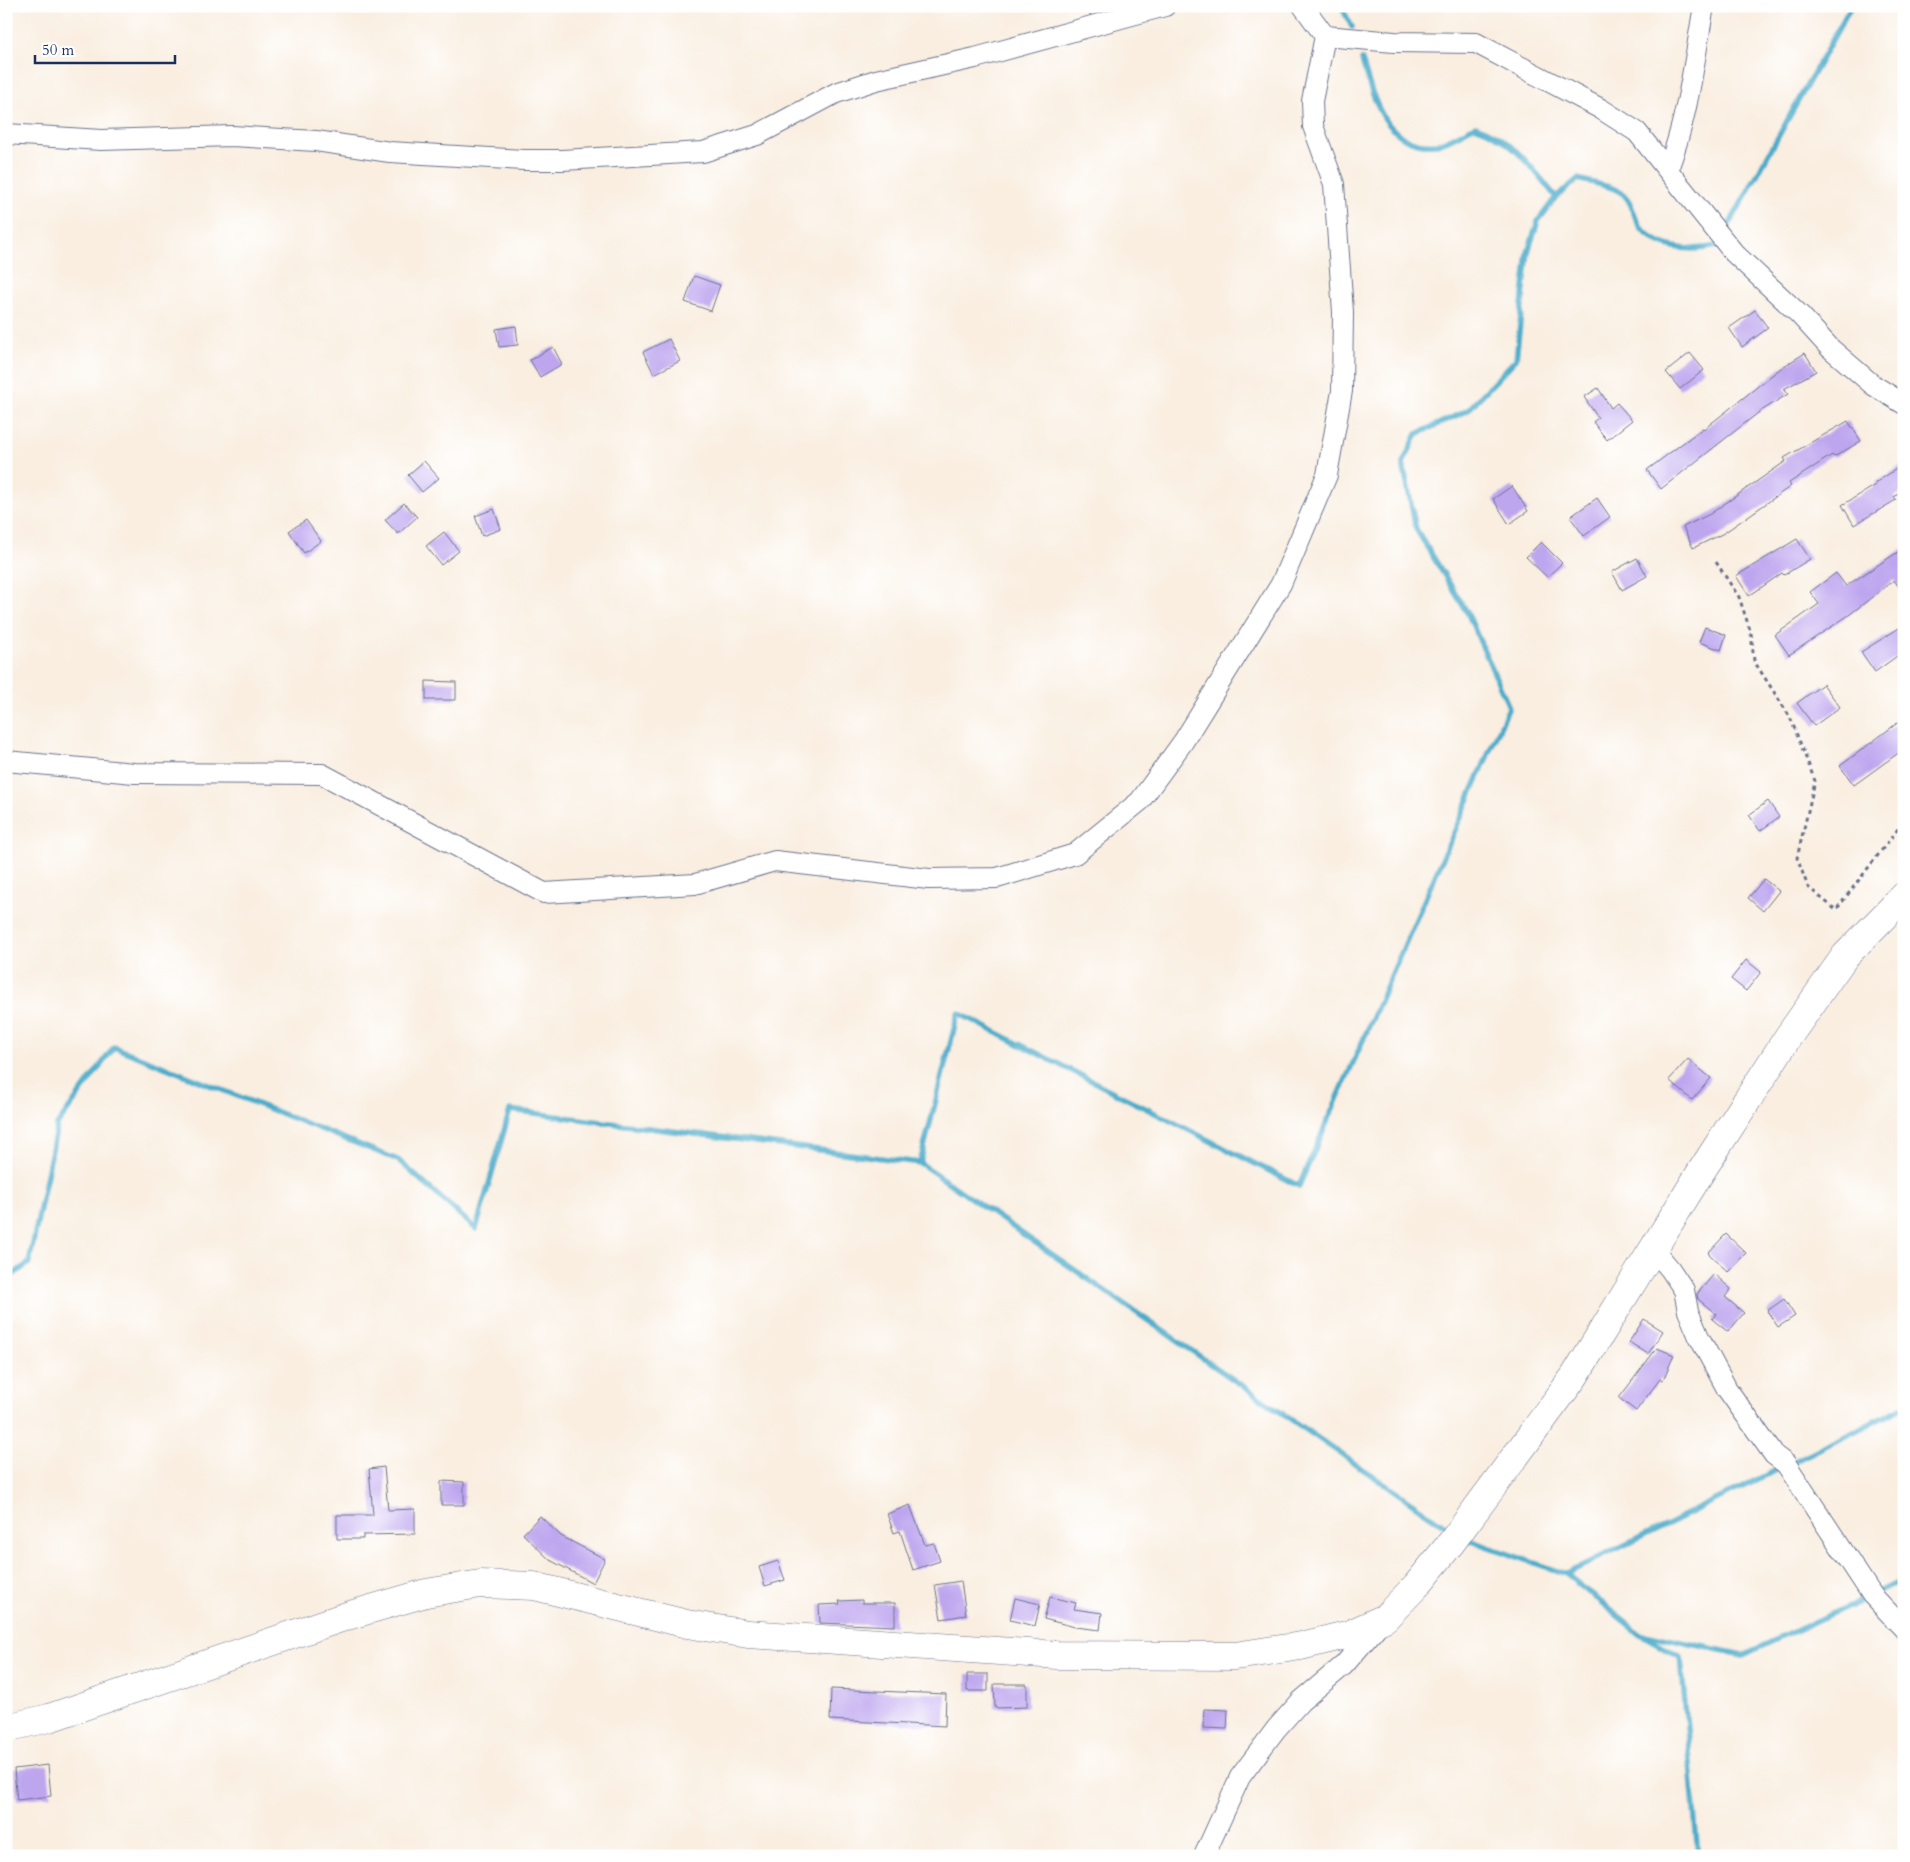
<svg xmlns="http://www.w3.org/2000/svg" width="1910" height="1862" viewBox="0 0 1910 1862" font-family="Cardo,serif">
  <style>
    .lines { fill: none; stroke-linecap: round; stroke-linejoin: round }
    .stream { stroke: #4bacca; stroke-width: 5.5 }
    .building { fill: #bea6ef }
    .minor-casing { stroke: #69728c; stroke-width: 22 }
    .primary-casing { stroke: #69728c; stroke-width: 29 }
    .path { stroke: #69728c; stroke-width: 3; stroke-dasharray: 4 4; stroke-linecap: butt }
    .minor { stroke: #fff; stroke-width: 20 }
    .primary { stroke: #fff; stroke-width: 28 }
  </style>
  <rect width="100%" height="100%" fill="#fff"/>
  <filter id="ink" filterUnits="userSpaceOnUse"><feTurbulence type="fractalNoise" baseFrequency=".02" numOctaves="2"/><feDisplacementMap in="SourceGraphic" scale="10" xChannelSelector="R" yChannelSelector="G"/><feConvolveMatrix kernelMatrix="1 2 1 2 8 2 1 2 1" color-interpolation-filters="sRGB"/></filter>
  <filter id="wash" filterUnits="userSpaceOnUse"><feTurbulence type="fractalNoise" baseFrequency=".0096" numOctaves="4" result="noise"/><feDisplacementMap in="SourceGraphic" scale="20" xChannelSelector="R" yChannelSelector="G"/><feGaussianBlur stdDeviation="1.12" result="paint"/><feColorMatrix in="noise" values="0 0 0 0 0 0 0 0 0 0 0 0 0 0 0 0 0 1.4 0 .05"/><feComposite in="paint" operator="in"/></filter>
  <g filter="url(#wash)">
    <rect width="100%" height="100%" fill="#f9eee0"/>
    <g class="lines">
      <path class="stream" d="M1341 6 1352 27
        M1362 60C1373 98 1386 149 1436 144 1448 142 1464 131 1475 126 1511 137 1533 169 1556 197
        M1724 234 1851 6
        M920 1163 958 1013 1299 1186 1509 707 1467 612 1416 529 1403 463 1417 434 1468 410 1516 359 1528 252 1538 221 1556 197 1578 179C1592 183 1616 186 1625 196 1634 205 1633 217 1640 226 1658 250 1691 252 1717 246L1720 242
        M6 1280 29 1263 57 1125 114 1047 398 1160 476 1229 510 1110 920 1163 1451 1530
        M1463 1538 1566 1574 1639 1633 1681 1657 1698 1856
        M1566 1574 1904 1407
        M1876 1593 1904 1580
        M1644 1634 1743 1655 1868 1597"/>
    </g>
    <g id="blocks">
      <path class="building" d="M694 276 720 285 711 311 685 302Z
        M1755 310 1768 328 1742 347 1729 328Z
        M516 326 518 345 499 347 496 329Z
        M669 339 680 361 654 374 643 352Z
        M553 347 562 364 540 377 530 360Z
        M1690 353 1704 370 1680 389 1666 372Z
        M1805 353 1816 371 1784 389 1788 394 1758 413 1661 489 1647 470 1703 428 1704 429 1781 368Z
        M1598 388 1611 408 1617 403 1632 420 1607 440 1593 422 1598 418 1584 397Z
        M1848 421 1861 441 1834 457 1832 455 1789 483 1791 486 1724 533 1693 548 1683 527 1710 514 1786 461 1784 458Z
        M424 461 439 478 422 492 408 475Z
        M1904 464V491L1894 497 1896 500 1854 525 1842 505 1876 485 1875 483Z
        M1512 486 1528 511 1509 524 1493 499Z
        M1597 498 1610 517 1584 536 1570 517Z
        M404 503 417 517 398 534 385 520Z
        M494 509 501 529 482 536 475 516Z
        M306 520 321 541 304 553 289 531Z
        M444 532 459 551 441 565 426 546Z
        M1797 539 1810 559 1784 575 1782 573 1749 596 1736 576Z
        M1541 542 1562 563 1547 577 1526 557Z
        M1904 548V594L1894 580 1849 615 1789 655 1775 635 1819 604 1810 592 1836 573 1846 586Z
        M1637 558 1647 576 1622 590 1612 572Z
        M1904 625V651L1875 672 1861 652Z
        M1705 627 1726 635 1721 650 1699 642Z
        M426 681 456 682V700H426Z
        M1823 684 1840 707 1814 726 1797 703Z
        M1904 718V749L1854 785 1840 766Z
        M1768 801 1779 817 1760 831 1749 815Z
        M1764 879 1779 891 1763 911 1748 898Z
        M1746 960 1761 972 1746 991 1731 979Z
        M1688 1059 1711 1078 1692 1100 1669 1080Z
        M1726 1234 1746 1253 1728 1272 1708 1253Z
        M1714 1274 1731 1289 1725 1297 1744 1313 1728 1332 1712 1319 1716 1314 1698 1299 1697 1294Z
        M1784 1299 1795 1316 1778 1327 1767 1311Z
        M1644 1319 1663 1331 1648 1354 1629 1342Z
        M1657 1348 1674 1355 1663 1380 1660 1379 1636 1411 1619 1398Z
        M384 1467 388 1510 415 1509V1534L363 1535V1539H337V1515H373L369 1469Z
        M441 1481 464 1482V1505H441Z
        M910 1505 925 1545 934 1543 940 1561 913 1570 900 1531 894 1533 887 1514Z
        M540 1516 561 1536 605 1559 593 1583 550 1560 523 1534Z
        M778 1561 785 1580 765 1586 759 1567Z
        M961 1581 966 1615 941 1619 935 1585Z
        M1050 1597 1076 1603 1074 1609 1102 1613 1100 1630 1075 1627 1044 1619Z
        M1015 1598 1040 1604 1035 1626 1010 1620Z
        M862 1600V1603H895V1626L820 1623 819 1605 840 1604 839 1601Z
        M967 1674H988V1691H967Z
        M994 1684H1027V1707L995 1708Z
        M831 1689 946 1694 945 1726 830 1720Z
        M1204 1709 1228 1710 1227 1729 1203 1728Z
        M48 1765 51 1796 17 1800 14 1769Z"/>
    </g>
  </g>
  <g filter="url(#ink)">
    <use href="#blocks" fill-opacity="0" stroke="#69728c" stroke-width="1"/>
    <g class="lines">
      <g class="minor-casing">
        <path id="minor" d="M1303 6 1325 36 1394 42 1476 43 1601 109 1637 132 1734 253 1800 315 1830 348 1873 385 1904 404
          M6 134 101 140 232 136 316 141 390 152 524 160H562L703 152 757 135 836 93 876 80 975 58 1165 6
          M1668 169C1688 116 1694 62 1704 6
          M6 761 134 773 322 774 544 893 695 884 775 861 929 879 997 878 1075 854 1140 801 1183 742 1281 584 1327 475 1342 391 1343 312 1334 184 1313 126 1312 101 1325 36
          M1654 1250 1670 1269 1684 1290 1688 1311 1699 1337 1727 1389 1774 1455 1786 1464 1872 1595 1904 1629
          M1204 1856 1240 1777 1276 1729 1301 1701 1344 1665 1380 1623"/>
      </g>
      <g class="primary-casing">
        <path id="primary" d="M6 1728 49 1718 347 1616 426 1593 480 1584 534 1586 687 1624 748 1634 1057 1655 1235 1656 1301 1646 1350 1634 1385 1618 1416 1586 1451 1543 1574 1377 1702 1170 1788 1037 1845 956 1904 896"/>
      </g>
      <path class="path" d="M1716 562 1739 597 1751 633 1754 661 1790 717 1815 781 1797 858 1808 887 1836 910 1904 821"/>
      <use href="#minor" class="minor"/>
      <use href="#primary" class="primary"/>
    </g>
  </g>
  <rect width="1910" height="1862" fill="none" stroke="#fff" stroke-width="25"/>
  <path d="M35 55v8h140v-8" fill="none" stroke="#1b2f5e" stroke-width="2.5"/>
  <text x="42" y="55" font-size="15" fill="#1b2f5e" stroke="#ffffff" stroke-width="4" paint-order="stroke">50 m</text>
</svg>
